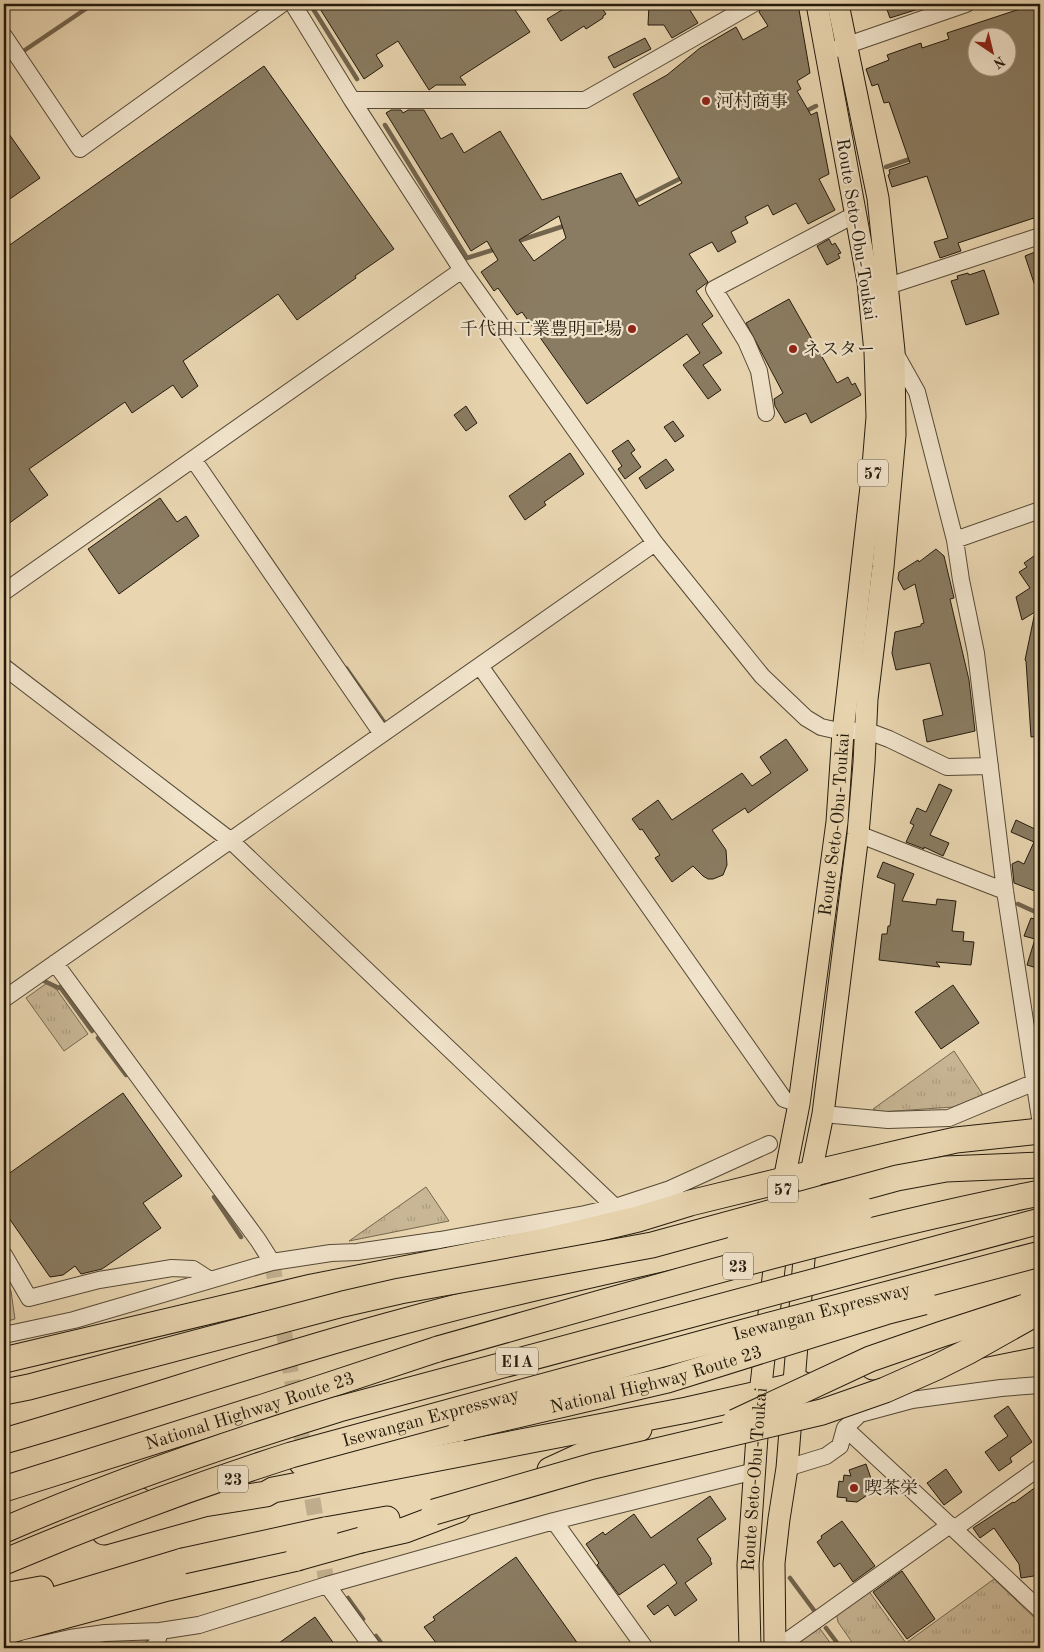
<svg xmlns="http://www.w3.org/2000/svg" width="1044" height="1652" viewBox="0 0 1044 1652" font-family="'Old Standard TT','Noto Serif JP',serif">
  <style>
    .grass { fill: url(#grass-tufts); stroke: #766850 }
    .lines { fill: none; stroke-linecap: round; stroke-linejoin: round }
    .stream { stroke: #72644d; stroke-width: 4.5 }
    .building { fill: #8a7c62; stroke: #241a0c; fill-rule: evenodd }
    .minor-tunnel { stroke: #c2b090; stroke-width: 16; stroke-dasharray: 16 8; stroke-linecap: butt }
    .minor-casing { stroke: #554935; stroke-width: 18 }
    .major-casing { stroke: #241a0c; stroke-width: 23 }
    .highway-casing { stroke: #241a0c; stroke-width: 27 }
    .minor { stroke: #f1e4cc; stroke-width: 16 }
    .major { stroke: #e9d6b1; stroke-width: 21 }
    .highway { stroke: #e9d6b1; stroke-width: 25 }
    .highway-bridge-casing { stroke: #241a0c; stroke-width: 27; stroke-linecap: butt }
    .highway-bridge { stroke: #e9d6b1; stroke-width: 25 }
    .poi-dot { fill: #8f2418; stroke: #f1e4cc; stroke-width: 2 }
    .labels { text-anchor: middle; stroke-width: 4.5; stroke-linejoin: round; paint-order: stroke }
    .shield { fill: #f1e4cc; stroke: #625746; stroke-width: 1 }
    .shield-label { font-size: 16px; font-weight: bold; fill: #241a0c }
    .poi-label { font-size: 18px; fill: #241a0c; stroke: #f1e4cc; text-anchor: start }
    .street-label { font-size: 18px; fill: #241a0c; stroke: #f1e4cc }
  </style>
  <defs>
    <pattern id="grass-tufts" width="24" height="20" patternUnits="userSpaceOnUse" patternTransform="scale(1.25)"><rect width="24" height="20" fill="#c8b695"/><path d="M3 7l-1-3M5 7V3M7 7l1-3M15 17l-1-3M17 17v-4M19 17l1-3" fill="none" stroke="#ac9c7f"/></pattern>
  </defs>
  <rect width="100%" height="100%" fill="#e9d6b1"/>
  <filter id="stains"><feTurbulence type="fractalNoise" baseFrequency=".004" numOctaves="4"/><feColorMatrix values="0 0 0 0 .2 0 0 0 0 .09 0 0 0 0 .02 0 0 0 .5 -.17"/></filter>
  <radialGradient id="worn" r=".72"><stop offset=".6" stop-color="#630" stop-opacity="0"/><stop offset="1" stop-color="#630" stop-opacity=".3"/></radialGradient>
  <path class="grass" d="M47 983 57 990 88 1034 64 1051 26 998Z
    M954 1051 983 1095 953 1107 880 1112 873 1109Z
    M426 1187 449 1221 349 1241Z
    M4 1280 11 1291 15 1319 4 1322Z
    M994 1579 1040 1623V1648H856L838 1622 836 1612 868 1590 906 1643Z
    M818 1626 834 1648H791L795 1642Z"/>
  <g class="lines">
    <path class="stream" d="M310 4 357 79
      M25 50 93 4
      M804 112 816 106
      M385 125 467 258 496 249
      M886 167 913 158
      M632 203 685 176
      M515 242 567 225
      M346 668 384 722
      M1018 904 1040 914
      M44 981 59 988 60 987 92 1031
      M98 1038 126 1075
      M214 1197 241 1237
      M790 1578 816 1613
      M348 1598 363 1619
      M826 1628 841 1648
      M376 1636 385 1648"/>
  </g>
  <path class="building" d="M317 4H511L530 32 460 77 466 85H436L429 90 398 41 376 55 383 66 364 79Z
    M572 4H599L606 14 603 16V18L586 29 584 26 561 41 547 19Z
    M649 4H686L698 23 672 38 664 25H648Z
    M763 4H798L810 73 797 81 801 89 797 91 811 115 817 112 829 174 819 179 835 210 808 224 796 203 773 215 768 205 745 217 748 223 731 232 736 242 718 252 712 242 689 254 708 282 696 291 713 316 702 324 722 353 703 365 721 390 708 399 683 365 700 353 687 334 587 404 522 312 517 315 498 288 494 291 481 272 498 260 487 241 471 251 386 113 391 110H401L403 113 408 110H424L441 139 452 133 464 153 500 131 542 200 621 173 639 206 682 183 633 94 667 75 700 48 736 27 743 40 768 26 759 12ZM559 216 566 238 534 261 519 240Z
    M885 4H928V6L890 18Z
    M1035 4H1037L1040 13V44L1034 46 1040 66V216L958 243 961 251 940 258 934 242 948 238 927 176 892 187 888 175 890 174 889 170 910 163 889 102 884 103 878 84 872 86 866 69 889 60 887 55 921 43 922 48 949 39 947 33ZM976 38H1006V68H976Z
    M645 38 651 49 614 68 608 57Z
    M264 66 394 249 355 276 356 278 297 320 278 294 183 361 198 386 182 398 173 385 132 413 125 402 29 469 48 495 4 527V249Z
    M4 127 40 178 4 203Z
    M829 239 832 245 835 243 841 253 838 254 840 258 827 265 817 246Z
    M1040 250V295H1038L1025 256Z
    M984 270 999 314 966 325 951 281 958 279 957 276 968 273 969 275Z
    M789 299 837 383 848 377 852 385 855 383 861 395 811 423 806 413 785 423 775 406 774 399 783 393 746 323Z
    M466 406 477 423 466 431 454 415Z
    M673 421 684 436 675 442 664 427Z
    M628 440 635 450 631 453 641 467 625 479 618 469 622 466 612 451Z
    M570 453 584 474 544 502 546 505 525 520 509 496Z
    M666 459 674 470 646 489 639 478Z
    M160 498 177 522 186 516 199 536 119 594 88 549Z
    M936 549 944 556 954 598 950 599 969 680 975 731 927 742 923 720 943 715 930 663 896 670 892 653 895 632 921 626V624L924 623 915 584 904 590 898 579 899 572 918 560 919 562Z
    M1034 556 1040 565V608L1037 611H1040V736L1031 737 1026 661 1025 660 1035 612 1022 620 1016 597 1030 588 1019 572 1027 567 1024 563Z
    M786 739 808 770 748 813 745 808 712 830 726 850 727 865 723 875 713 879H708L703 876 693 866 672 882 655 858 660 855 642 829 640 830 632 819 658 800 672 820 742 773 752 786 771 773 760 757Z
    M939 784 952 790 930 835 949 843 943 856 924 847V849L906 842 914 825 910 823 917 808 926 812Z
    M1016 820 1039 831 1040 828V893L1014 883 1012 864 1018 861 1024 864 1034 842 1011 832Z
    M883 862 914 874 902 901 936 905 937 899 956 901 952 931 964 932 963 941 974 942 971 965 936 962 940 967 879 960 882 934H887L888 926H890L895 884 877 877Z
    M1031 918 1040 921V969L1027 965 1035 939 1024 936Z
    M953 985 979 1023 941 1049 915 1012Z
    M123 1093 182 1176 143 1203 161 1228 102 1269 81 1274 75 1266 63 1275 50 1277 4 1211V1177Z
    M1008 1406 1032 1442 1010 1458 1012 1462 999 1471 985 1452 1008 1436 994 1416Z
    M866 1464 875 1490 857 1502 846 1501 847 1498 837 1497 839 1481 843 1482 844 1475 851 1476 849 1470Z
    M946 1469 962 1492 944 1505 927 1483Z
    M1040 1484V1575L1021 1578 1019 1564 994 1528 980 1538 973 1528 1013 1502 1014 1503Z
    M710 1496 726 1519 697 1539 711 1559 710 1560 712 1564 685 1583 697 1600 675 1616 668 1605 654 1615 647 1606 677 1583 664 1564 619 1595 597 1565 599 1563 586 1544 603 1532 605 1535 634 1514 651 1538Z
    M842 1521 875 1566 853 1582 840 1563 834 1567 817 1542 822 1538 821 1536Z
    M516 1557 581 1648H440L424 1627 435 1620 433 1617Z
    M902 1571 935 1619 907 1639 873 1592Z
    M315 1617 337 1648H272Z"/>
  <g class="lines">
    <path class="minor-tunnel" d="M272 1262 327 1585"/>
    <g class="minor-casing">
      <path id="minor" d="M293 4 352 100 462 270 655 543 762 676 806 718 821 727 843 732 865 730 889 739 947 767 990 766
        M4 36 80 149 282 4
        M836 49 966 4
        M352 100H585L753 4
        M888 286 1040 236
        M894 351 917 392 955 540 961 580 976 653 1005 891 1040 1118
        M766 413 759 371 746 341 714 289 856 214
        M193 459 382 734
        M955 540 1040 510
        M4 592 462 270
        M480 666 784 1099 799 1104
        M4 667 230 840 615 1207
        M858 834 1005 891
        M55 963 258 1240 272 1262
        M4 999 655 543
        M823 1114 888 1120 949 1118 1035 1082
        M670 1189 769 1144
        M4 1255 29 1298 99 1280 172 1268 193 1269 210 1280
        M4 1335 74 1320 272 1262 331 1253 357 1252 440 1240 585 1214 615 1207 670 1189 677 1199 690 1203
        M845 1428 954 1529
        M1040 1467 954 1529 1040 1610
        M787 1468 826 1456 840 1446 845 1428 860 1414 912 1400 1001 1388 1040 1385
        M554 1521 645 1648
        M327 1585 373 1648
        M25 1648 70 1638 105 1633 160 1631 199 1625 327 1585 554 1521 755 1471
        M152 1648 156 1646 160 1631
        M777 1648 950 1525"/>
    </g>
    <g class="major-casing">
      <g id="major">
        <path id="s1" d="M750 1648 748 1565 760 1394 784 1180 799 1104 837 822 843 732 872 478 877 417 875 352 868 282 817 4"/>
        <path d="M775 1648 774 1563 779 1519 787 1468 811 1173 823 1114 858 834 864 763 867 699 883 567 895 435 894 351 878 198 838 4"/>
      </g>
    </g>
    <g class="highway-casing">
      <g id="highway">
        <path d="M862 1209 1019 1177H1040"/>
        <path d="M4 1360 312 1287 550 1240 638 1219 690 1203 784 1180 920 1148 956 1140 1040 1131"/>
        <path d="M873 1367 1040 1333"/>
        <path d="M4 1441C136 1403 267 1358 401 1322 513 1291 627 1267 740 1241"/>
        <path d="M302 1463 461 1428"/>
        <path d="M550 1470 639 1429"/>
        <path id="s2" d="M4 1489 263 1407 438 1349"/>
        <path d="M43 1520 139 1500"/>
        <path d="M325 1530 387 1519"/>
        <path d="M104 1532 204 1504 266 1494 273 1490 687 1410 802 1384"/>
        <path d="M361 1540 405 1530 458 1510"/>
        <path d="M4 1544 60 1531"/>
        <path d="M4 1596 41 1589"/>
        <path d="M4 1615 183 1561"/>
        <path d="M4 1632 168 1588 297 1558"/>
      </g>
    </g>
    <use href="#minor" class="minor"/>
    <use href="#major" class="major"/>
    <use href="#highway" class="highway"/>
    <g class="highway-bridge-casing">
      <g id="highway-bridge">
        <path d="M740 1241 862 1209"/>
        <path d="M438 1349C637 1293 838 1233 1040 1193"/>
        <path d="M4 1392 29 1387 343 1304 400 1291 652 1245 897 1178 946 1169 1040 1165"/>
        <path d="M735 1422 870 1359 942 1334 1025 1307"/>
        <path id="s3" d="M461 1428 667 1380 885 1312 924 1302"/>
        <path d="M434 1512 593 1466 822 1412 885 1390 937 1367 967 1352 1040 1311"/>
        <path d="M4 1530C113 1483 225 1444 339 1409L1040 1221"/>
        <path d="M297 1558 361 1540"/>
        <path d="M183 1561 325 1530"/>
        <path id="s4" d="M4 1562C98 1522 194 1486 291 1455L740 1333 1040 1254"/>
      </g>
    </g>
    <use href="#highway-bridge" class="highway-bridge"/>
  </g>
  <g class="poi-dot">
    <circle cx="706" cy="101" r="5"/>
    <circle cx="632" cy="329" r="5"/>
    <circle cx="793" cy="349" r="5"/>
    <circle cx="854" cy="1488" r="5"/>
  </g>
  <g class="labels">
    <g class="shield">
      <rect x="858" y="459.5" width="30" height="27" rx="4"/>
      <rect x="768" y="1175.5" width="30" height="27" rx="4"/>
      <rect x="723" y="1252.5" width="30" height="27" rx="4"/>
      <rect x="496" y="1347.5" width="42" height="27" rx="4"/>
      <rect x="218" y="1465.5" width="30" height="27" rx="4"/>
    </g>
    <g class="shield-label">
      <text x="873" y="479">57</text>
      <text x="783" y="1195">57</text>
      <text x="738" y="1272">23</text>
      <text x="517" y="1367">E1A</text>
      <text x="233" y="1485">23</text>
    </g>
    <g class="poi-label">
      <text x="716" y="107">河村商事</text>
      <text x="622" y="335" text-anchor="end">千代田工業豊明工場</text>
      <text x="803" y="355">ネスター</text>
      <text x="864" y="1494">喫茶栄</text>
    </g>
    <g class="street-label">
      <text transform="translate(857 229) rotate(81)" y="6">Route Seto-Obu-Toukai</text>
      <text dy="6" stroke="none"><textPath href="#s1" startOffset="829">Route Seto-Obu-Toukai</textPath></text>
      <text dy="6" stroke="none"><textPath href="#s4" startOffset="856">Isewangan Expressway</textPath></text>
      <text dy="6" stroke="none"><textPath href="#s3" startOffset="201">National Highway Route 23</textPath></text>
      <text dy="6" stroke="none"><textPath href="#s2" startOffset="258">National Highway Route 23</textPath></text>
      <text dy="6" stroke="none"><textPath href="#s4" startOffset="451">Isewangan Expressway</textPath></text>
      <text dy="6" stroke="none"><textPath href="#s1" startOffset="169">Route Seto-Obu-Toukai</textPath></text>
    </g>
  </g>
  <rect width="1044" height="1652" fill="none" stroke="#e9d6b1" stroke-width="20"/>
  <rect x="5" y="5" width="1034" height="1642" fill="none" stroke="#241a0c" stroke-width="2.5"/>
  <rect x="10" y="10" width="1024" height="1632" fill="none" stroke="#241a0c"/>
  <g transform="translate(992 52) rotate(145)"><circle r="24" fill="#f1e4cc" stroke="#9f937f"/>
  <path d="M0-4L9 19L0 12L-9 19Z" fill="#8f2418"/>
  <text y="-8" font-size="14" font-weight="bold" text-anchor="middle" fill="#241a0c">N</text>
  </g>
  <rect width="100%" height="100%" filter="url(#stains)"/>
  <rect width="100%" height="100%" fill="url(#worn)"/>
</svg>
